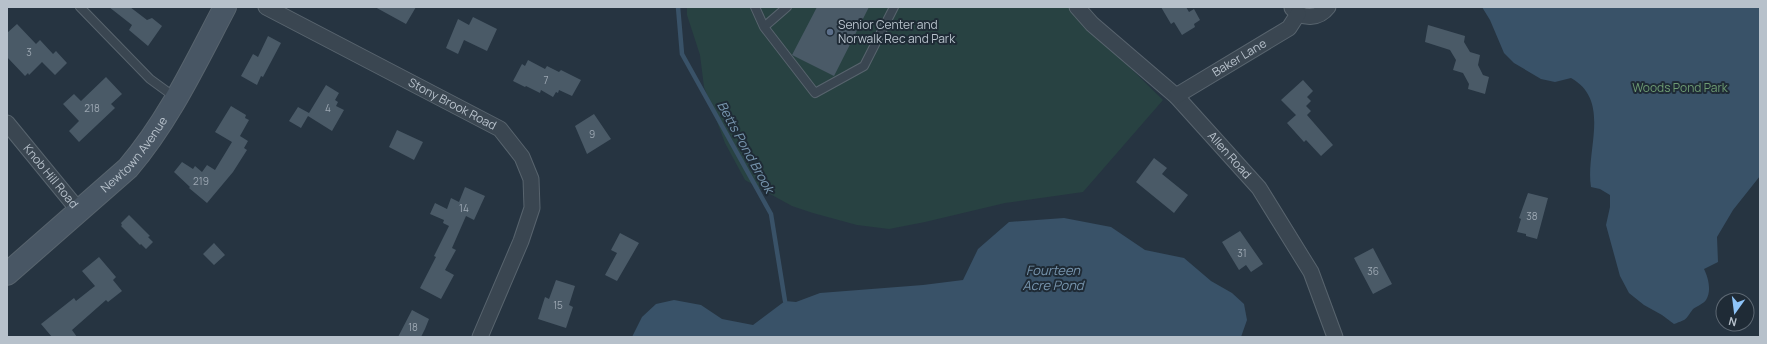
<svg xmlns="http://www.w3.org/2000/svg" width="1767" height="344" viewBox="0 0 1767 344" font-family="Manrope,sans-serif">
  <style>
    .green { fill: #284242 }
    .water { fill: #395268 }
    .lines { fill: none; stroke-linecap: round; stroke-linejoin: round }
    .stream { stroke: #395268; stroke-width: 4.5 }
    .building { fill: #4a5a67 }
    .lane-casing { stroke: #58646e; stroke-width: 10 }
    .street-casing { stroke: #58646e; stroke-width: 17 }
    .secondary-casing { stroke: #58646e; stroke-width: 24 }
    .lane { stroke: #3a4651; stroke-width: 8 }
    .street { stroke: #3a4651; stroke-width: 15 }
    .secondary { stroke: #485664; stroke-width: 22 }
    .service-dot { fill: #5c6f8a; stroke: #1f2b36; stroke-width: 1.5 }
    .labels { text-anchor: middle; stroke-width: 4; stroke-linejoin: round; paint-order: stroke }
    .number-label { font-size: 10px; fill: #9ca7b2 }
    .poi-label { font-size: 12px; fill: #b7c1cb; stroke: #1f2b36; text-anchor: start }
    .street-label { font-size: 12px; fill: #b7c1cb; stroke: #1f2b36 }
    .park-label { font-size: 12px; fill: #6e9c73; stroke: #1f2b36 }
    .water-label { font-size: 13px; font-style: italic; fill: #7795ae; stroke: #1f2b36 }
  </style>
  <rect width="100%" height="100%" fill="#263441"/>
  <path class="green" d="M687 7H1068L1163 100 1083 192 1005 203 925 222 889 229 857 225 813 213 792 206 745 180 725 143 704 87 700 55 687 15Z"/>
  <path class="water" d="M1482 7H1760V176L1733 210 1717 237 1718 262 1704 269C1708 277 1712 291 1706 300 1703 304 1697 306 1693 309 1685 320 1688 319 1674 324L1662 315 1644 305 1629 293 1620 276 1606 225 1610 207V195L1600 189 1591 187C1585 151 1612 101 1571 78L1555 82 1541 79 1514 63 1504 53 1490 20Z
    M1064 218 1111 227 1145 250 1184 258 1211 281 1232 293 1244 304 1247 320 1241 337H632L642 317 656 304 674 300 701 305 722 319 753 325 785 301 796 302 820 293 923 285 963 280 978 249 1009 222Z"/>
  <g class="lines">
    <path class="stream" d="M678 7 682 54 771 214 785 301"/>
  </g>
  <path class="building" d="M109 7H130L147 20 152 18 162 26 148 46 129 30 132 25Z
    M375 7H416L406 24Z
    M817 7H869L834 76 792 55Z
    M1161 7H1186L1189 12 1194 9 1200 20 1194 24 1195 27 1182 35 1174 22 1171 24Z
    M473 17 497 29 487 51 464 40 458 54 446 48 458 19 469 25Z
    M17 24 36 44 40 40 53 54 56 51 67 63 55 75 42 62 29 75 28 73 25 76 7 57V33Z
    M1428 25 1465 36 1464 42 1470 52 1480 55 1478 65 1483 75 1489 77 1485 94 1468 89 1469 84 1463 73 1453 70 1456 60 1450 50 1425 42Z
    M268 36 281 43 263 77 261 76 257 85 241 76 253 54 258 57Z
    M528 60 545 69 547 66 559 72 561 70 581 80 572 96 559 90 558 93 556 92 553 97 541 90 540 93 526 86 525 87 513 81 522 64 525 66Z
    M106 77 122 94 111 104 115 108 79 142 69 131 79 121 63 104 74 94 81 101Z
    M1303 80 1313 91 1307 97 1311 101 1306 106 1311 111 1307 115 1333 145 1321 156 1306 140 1304 142 1287 123 1296 115 1281 100Z
    M326 85 339 93 335 100 338 102 336 106 344 110 332 131 308 116 301 128 289 121 298 107 309 113Z
    M231 106 246 115 245 118 249 120 240 136 248 141 244 148 247 150 233 172 207 203 189 188 190 187 174 172 182 162 193 169 195 166 202 172 207 165 215 170 232 142 215 132Z
    M594 114 611 139 587 154 575 126Z
    M397 130 423 142 414 160 389 147Z
    M1154 158 1167 168 1162 174 1188 195 1174 213 1136 182Z
    M465 187 485 196 474 220 466 216 452 248 456 250 445 270 454 275 441 299 420 288 436 257 434 256 449 226 443 223 444 220 430 214 435 203 447 209 451 198 459 202Z
    M1528 193 1548 198 1537 239 1526 236V234L1517 232 1521 219 1519 218Z
    M129 215 150 236 148 237 153 242 146 249 141 244 140 245 121 226 122 225 121 223Z
    M1240 231 1263 264 1251 272 1246 265 1239 270 1222 242Z
    M620 233 639 243 617 281 605 275 617 253 611 250Z
    M214 243 225 255 214 265 203 254Z
    M1373 248 1392 284 1373 294 1354 258Z
    M99 257 116 277 113 280 122 291 108 302 106 300 72 330 77 337H52L41 324 74 298 76 301 95 286 82 271Z
    M556 280 575 286 569 305 573 307 566 328 538 319 545 297 549 299Z
    M412 310 429 319 425 329 421 337H398Z"/>
  <g class="lines">
    <g class="lane-casing">
      <path id="lane" d="M80 7 150 79 176 98
        M755 7 764 27
        M787 7 764 27 815 93 864 66 894 7"/>
    </g>
    <g class="street-casing">
      <g id="street">
        <path id="s1" d="M266 7 500 129 522 157 531 179 532 208 521 241 480 337"/>
        <path id="s2" d="M1077 7 1092 24 1176 96 1259 188 1311 272 1335 337"/>
        <path d="M1292 8C1302 20 1319 19 1328 7"/>
        <path id="s3" d="M1176 96 1289 28 1298 14"/>
        <path id="s4" d="M7 123 80 212"/>
      </g>
    </g>
    <g class="secondary-casing">
      <g id="secondary">
        <path id="s5" d="M7 274 128 168C169 120 196 62 225 7"/>
      </g>
    </g>
    <use href="#lane" class="lane"/>
    <use href="#street" class="street"/>
    <use href="#secondary" class="secondary"/>
  </g>
  <circle class="service-dot" cx="830" cy="32" r="4"/>
  <g class="labels">
    <g class="number-label">
      <text x="29" y="56">3</text>
      <text x="546" y="84">7</text>
      <text x="92" y="112">218</text>
      <text x="328" y="112">4</text>
      <text x="592" y="138">9</text>
      <text x="201" y="185">219</text>
      <text x="464" y="212">14</text>
      <text x="1532" y="220">38</text>
      <text x="1242" y="257">31</text>
      <text x="1373" y="275">36</text>
      <text x="558" y="309">15</text>
      <text x="413" y="331">18</text>
    </g>
    <g class="poi-label">
      <text x="838" y="29">Senior Center and<tspan x="838" dy="14">Norwalk Rec and Park</tspan></text>
    </g>
    <g class="street-label">
      <text dy="4" stroke="none"><textPath href="#s3" startOffset="74">Baker Lane</textPath></text>
      <text dy="4" stroke="none"><textPath href="#s1" startOffset="210">Stony Brook Road</textPath></text>
      <text dy="4" stroke="none"><textPath href="#s5" startOffset="175">Newtown Avenue</textPath></text>
      <text dy="4" stroke="none"><textPath href="#s2" startOffset="213">Allen Road</textPath></text>
      <text dy="4" stroke="none"><textPath href="#s4" startOffset="69">Knob Hill Road</textPath></text>
    </g>
    <g class="park-label">
      <text x="1680" y="92">Woods Pond Park</text>
    </g>
    <g class="water-label">
      <text transform="translate(746 147) rotate(61)" y="5">Betts Pond Brook</text>
      <text x="1053" y="275">Fourteen<tspan x="1053" dy="15">Acre Pond</tspan></text>
    </g>
  </g>
  <rect width="1767" height="344" fill="none" stroke="#b7c1cb" stroke-width="16"/>
  <g transform="translate(1735 312) rotate(194)"><circle r="19" fill="#1f2b36" stroke="#5c6772"/>
  <path d="M0-3L7 15L0 10L-7 15Z" fill="#8ec4f8"/>
  <text y="-6" font-size="11" font-weight="bold" text-anchor="middle" fill="#b7c1cb">N</text>
  </g>
</svg>
